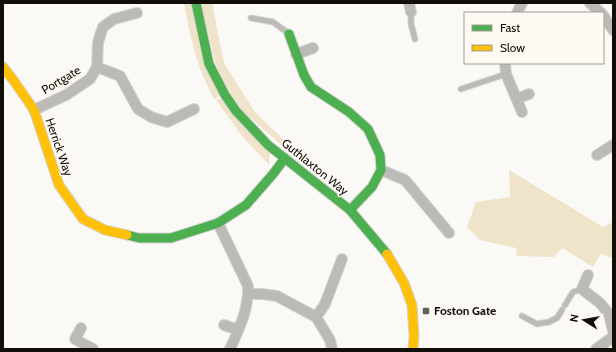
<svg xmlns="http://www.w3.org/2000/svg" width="616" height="352" viewBox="0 0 616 352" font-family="Cabin,sans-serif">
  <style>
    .green { fill: #efe4ca }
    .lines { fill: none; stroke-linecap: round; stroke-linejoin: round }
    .lane-casing { stroke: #d5d4d1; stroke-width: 7 }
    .street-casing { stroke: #d5d4d1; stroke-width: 12 }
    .fast-casing { stroke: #d5d4d1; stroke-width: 11 }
    .slow-casing { stroke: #d5d4d1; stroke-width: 11 }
    .lane { stroke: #bbbab7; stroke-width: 5 }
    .street { stroke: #bbbab7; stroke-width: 10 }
    .fast { stroke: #4caf50; stroke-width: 9 }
    .slow { stroke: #ffc107; stroke-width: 9 }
    .poi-dot { fill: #64615c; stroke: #fefaf3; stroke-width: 1.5 }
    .labels { text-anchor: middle; stroke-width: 3; stroke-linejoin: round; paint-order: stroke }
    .street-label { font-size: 12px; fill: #120f09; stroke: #fefaf3 }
    .poi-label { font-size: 12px; font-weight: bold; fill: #120f09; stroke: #fefaf3; text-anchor: start }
  </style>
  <rect width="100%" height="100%" fill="#fbf9f6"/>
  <path class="green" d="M184 3H194L224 93 214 99C197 69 190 36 184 3Z
    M201 3H212L224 63 255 112 285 141 281 145 243 111 228 91 215 62Z
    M224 96 270 153 269 165 242 136 216 100Z
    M509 170 603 227 613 222V258L601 254 593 267 562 248 554 257 517 256 516 248 480 240 467 227 476 202 510 197Z"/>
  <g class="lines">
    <g class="lane-casing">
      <path id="lane" d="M411 12V24L415 39
        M251 18 273 22 288 33
        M461 89 506 74
        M565 305 573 292 582 289
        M522 316 537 324 549 322 557 318 562 310"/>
    </g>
    <g class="street-casing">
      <path id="street" d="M409 3 411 12
        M590 3 601 13
        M517 13 522 3
        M603 15 613 30
        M296 54 313 48
        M505 63 506 74 522 112
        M97 67 120 76 138 109 151 117 167 122 194 109
        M517 99 529 94
        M34 110 66 95 90 79 97 67 98 42 103 27 114 19 137 13
        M597 155 613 145
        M381 170 405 180 449 233
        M218 223 248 286C249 309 239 329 230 349
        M588 275 582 289 600 303 609 314 613 331
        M248 294H262L277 296 316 317 330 340 332 349
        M316 317 325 304 342 259
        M224 325 238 330
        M81 328 75 339 93 349
        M596 349 613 337"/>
    </g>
    <g class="fast-casing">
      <path id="fast" d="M196 3 209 64 225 95 236 111 268 145 350 210 387 254
        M289 34 304 75 311 87 349 112 368 129 380 155 381 170 372 187 350 210
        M127 235 139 238H171L218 223 246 205 273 174 285 158"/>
    </g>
    <g class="slow-casing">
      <path id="slow" d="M3 67 14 81 34 110 59 185 83 219 105 230 127 235
        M387 254 404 283 412 305 414 336 413 349"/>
    </g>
    <use href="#lane" class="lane"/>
    <use href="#street" class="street"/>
    <use href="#fast" class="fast"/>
    <use href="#slow" class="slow"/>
  </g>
  <rect class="poi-dot" x="422" y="307" width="8" height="8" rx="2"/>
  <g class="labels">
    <g class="street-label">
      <text transform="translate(61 80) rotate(-31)" y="4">Portgate</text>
      <text transform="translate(59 147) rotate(71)" y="4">Herrick Way</text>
      <text transform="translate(315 167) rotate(39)" y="4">Guthlaxton Way</text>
    </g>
    <g class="poi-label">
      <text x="434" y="315">Foston Gate</text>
    </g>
  </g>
  <rect width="616" height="352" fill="none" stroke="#120f09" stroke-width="8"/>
  <rect x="464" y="12" width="140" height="52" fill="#fefaf3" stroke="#a09c95"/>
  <rect x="472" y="25" width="20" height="6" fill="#4caf50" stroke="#a09c95"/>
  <text x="500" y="32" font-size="12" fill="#120f09">Fast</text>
  <rect x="472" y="45" width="20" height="6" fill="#ffc107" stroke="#a09c95"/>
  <text x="500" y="52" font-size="12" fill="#120f09">Slow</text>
  <g transform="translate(584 320) rotate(281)" stroke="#fefaf3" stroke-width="3" paint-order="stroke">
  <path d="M0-3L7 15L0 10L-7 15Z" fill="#120f09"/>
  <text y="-6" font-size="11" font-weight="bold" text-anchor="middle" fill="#120f09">N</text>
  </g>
</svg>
